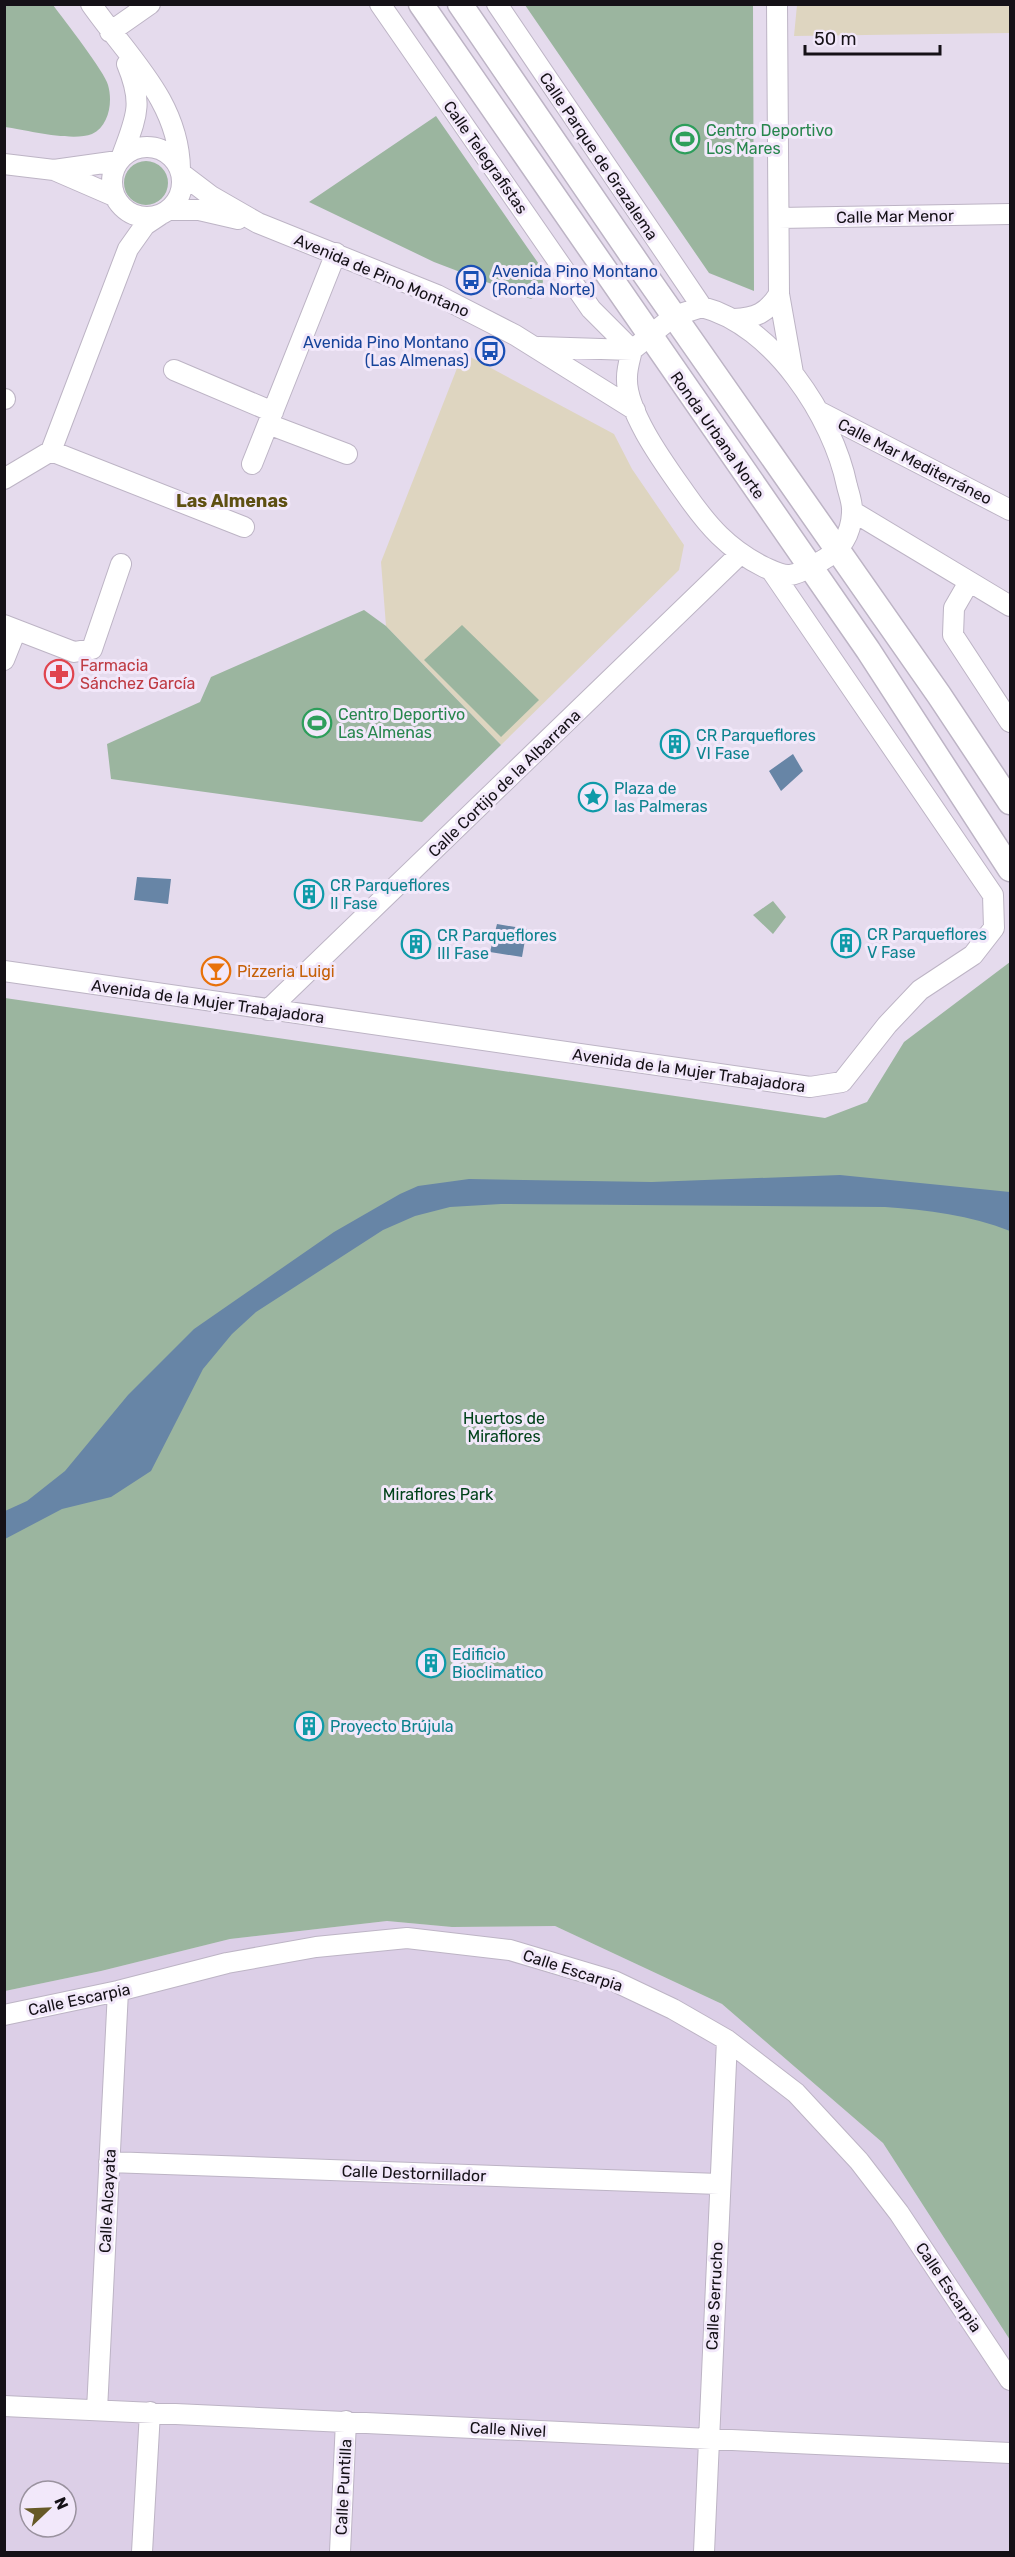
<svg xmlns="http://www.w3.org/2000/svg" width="1015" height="2557" viewBox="0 0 1015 2557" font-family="Rubik,sans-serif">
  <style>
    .built { fill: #dccfe7; fill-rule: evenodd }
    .education { fill: #ded5c0 }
    .green { fill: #9bb59f }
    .water { fill: #6785a6 }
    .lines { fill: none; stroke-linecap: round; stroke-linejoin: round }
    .minor-casing { stroke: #bdb4c5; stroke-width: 22 }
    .major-casing { stroke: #bdb4c5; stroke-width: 27 }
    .minor { stroke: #fff; stroke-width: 20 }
    .major { stroke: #fff; stroke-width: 24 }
    .labels { text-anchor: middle; stroke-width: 6; stroke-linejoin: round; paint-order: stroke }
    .leisure-label { font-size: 16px; fill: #27864d; stroke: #f2e8fa; text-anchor: start }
    .street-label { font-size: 16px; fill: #151117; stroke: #f2e8fa }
    .transit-label { font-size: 16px; fill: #164399; stroke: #f2e8fa; text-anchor: start }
    .health-label { font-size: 16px; fill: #be3a42; stroke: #f2e8fa; text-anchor: start }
    .culture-label { font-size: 16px; fill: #0d838f; stroke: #f2e8fa; text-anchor: start }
    .food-label { font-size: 16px; fill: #c56008; stroke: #f2e8fa; text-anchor: start }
    .park-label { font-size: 16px; fill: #00421a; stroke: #f2e8fa }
    .neighbourhood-label { font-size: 18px; font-weight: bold; fill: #5e5012; stroke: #f2e8fa }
  </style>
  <rect width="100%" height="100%" fill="#e5dbed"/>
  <path class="built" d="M387 1921 452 1927 555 1926 722 2004 883 2143 1010 2340V2552H5V1991L101 1971 230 1939ZM30 2491H66V2527H30Z"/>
  <path class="education" d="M797 5H1010V33L794 36Z
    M463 353 614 434 632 469 684 545 679 570 501 745 386 626 381 562Z"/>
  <path class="green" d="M5 4 53 5C64 20 105 72 108 85 113 102 109 126 92 134 72 142 27 130 5 127Z
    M525 5H753L754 291 709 273Z
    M436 116 543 270 539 272 543 281 541 292 531 299 434 262 309 202Z
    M124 183a22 22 0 1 1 44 0a22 22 0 1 1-44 0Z
    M364 610 386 626 501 745 422 822 111 779 107 744 200 702 211 677Z
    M462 625 539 700 501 737 424 660Z
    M773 901 786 917 773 934 753 915Z
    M1010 962V2340L883 2143 722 2004 555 1926 452 1927 387 1921 230 1939 101 1971 5 1991V998L825 1118 867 1102 904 1042Z"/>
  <path class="water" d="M793 754 803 771 781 791 769 771Z
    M137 877 171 879 168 904 134 900Z
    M497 924 527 929 522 957 490 952Z
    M840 1175 1010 1192V1231C970 1215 928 1210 885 1207L501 1204 450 1207 415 1216 383 1230 256 1312 232 1334 203 1369 151 1471 111 1497 62 1509 5 1539V1511L27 1501 65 1471 128 1395 194 1329 334 1232 400 1194 418 1186 469 1179 652 1182Z"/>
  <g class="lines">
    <g class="minor-casing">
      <path id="minor" d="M91 4C128 57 179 101 180 169
        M380 4 591 309 632 350
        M497 4 702 307
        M777 4 779 294 793 373
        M110 32 150 4
        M112 182a35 35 0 1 1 70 0a35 35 0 1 1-70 0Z
        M122 156C136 117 144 105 127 64
        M4 164 54 170 118 161
        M54 170 114 196
        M182 174 211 196 258 223 437 295 515 335 635 410
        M169 210H199L238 219
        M779 218 1010 214
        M702 307C773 325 833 417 847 486 849 494 853 504 852 513 851 534 841 550 823 560 813 565 801 574 790 575 782 576 771 570 764 567 728 549 708 526 685 493 666 466 625 411 627 377 627 368 630 359 632 350L674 316Z
        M734 319C756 318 767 313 779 294
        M539 347 632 350
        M174 370 273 412
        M4 399H5
        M818 411 1010 510
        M268 424 347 454
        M51 451 244 527
        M252 464 336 253
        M4 479 51 451 128 249 145 225 160 215
        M852 511 1010 606
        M969 582 954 608 953 635 1010 722
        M4 625 74 652 92 649 121 564
        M4 660 16 630
        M4 971 810 1087 842 1082 887 1025 920 990 973 955 994 928 993 895 771 570
        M268 1010 739 555
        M4 2015 118 1991 227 1963 316 1947 407 1938 510 1950 614 1981 673 2009 727 2040 796 2093 859 2161 899 2213 1010 2380
        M109 2162 719 2184
        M4 2406 1010 2453
        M97 2410 118 1991
        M142 2552 150 2412
        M340 2552 346 2421
        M704 2552 727 2040"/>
    </g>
    <g class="major-casing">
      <path id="major" d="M421 4 868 650 1010 869
        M460 4 646 276 939 695 1010 802"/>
    </g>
    <use href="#minor" class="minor"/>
    <use href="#major" class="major"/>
  </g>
  <defs>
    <g id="stadium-ring" transform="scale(1.5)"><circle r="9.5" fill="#f2e8fa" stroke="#2e9e5b" stroke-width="1.5"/><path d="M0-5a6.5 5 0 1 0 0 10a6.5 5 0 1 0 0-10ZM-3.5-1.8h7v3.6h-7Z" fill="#2e9e5b"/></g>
    <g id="bus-ring" transform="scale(1.5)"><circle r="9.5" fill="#f2e8fa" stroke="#1a4fb4" stroke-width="1.5"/><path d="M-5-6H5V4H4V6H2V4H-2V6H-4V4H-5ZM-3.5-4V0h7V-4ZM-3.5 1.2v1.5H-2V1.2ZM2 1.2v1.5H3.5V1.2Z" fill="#1a4fb4"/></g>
    <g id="pharmacy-ring" transform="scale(1.5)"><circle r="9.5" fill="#f2e8fa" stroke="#e0444e" stroke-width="1.5"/><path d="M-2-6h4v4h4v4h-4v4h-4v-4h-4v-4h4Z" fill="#e0444e"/></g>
    <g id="building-ring" transform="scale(1.5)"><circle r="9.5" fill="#f2e8fa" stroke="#0f9aa8" stroke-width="1.5"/><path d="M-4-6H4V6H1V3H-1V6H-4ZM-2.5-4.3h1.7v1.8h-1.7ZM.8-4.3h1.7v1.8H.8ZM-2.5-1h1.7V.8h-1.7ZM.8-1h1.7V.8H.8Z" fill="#0f9aa8"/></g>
    <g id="sight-ring" transform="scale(1.5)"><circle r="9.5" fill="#f2e8fa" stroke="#0f9aa8" stroke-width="1.5"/><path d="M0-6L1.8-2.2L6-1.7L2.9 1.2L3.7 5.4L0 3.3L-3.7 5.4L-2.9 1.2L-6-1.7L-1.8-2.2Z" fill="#0f9aa8"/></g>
    <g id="bar-ring" transform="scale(1.5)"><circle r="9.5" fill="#f2e8fa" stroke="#e8710a" stroke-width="1.5"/><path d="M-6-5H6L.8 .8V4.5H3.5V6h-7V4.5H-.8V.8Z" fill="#e8710a"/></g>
  </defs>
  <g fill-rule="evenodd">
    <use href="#stadium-ring" x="685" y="139"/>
    <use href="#bus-ring" x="471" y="280"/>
    <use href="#bus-ring" x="490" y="351"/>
    <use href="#pharmacy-ring" x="59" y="674"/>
    <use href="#stadium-ring" x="317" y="723"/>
    <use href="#building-ring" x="675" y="744"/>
    <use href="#sight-ring" x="593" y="797"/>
    <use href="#building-ring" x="309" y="894"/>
    <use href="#building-ring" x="846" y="943"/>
    <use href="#building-ring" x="416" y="944"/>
    <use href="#bar-ring" x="216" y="971"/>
    <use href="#building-ring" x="431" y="1663"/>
    <use href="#building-ring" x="309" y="1726"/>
  </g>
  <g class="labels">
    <g class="leisure-label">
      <text x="706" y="136">Centro Deportivo<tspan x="706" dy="18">Los Mares</tspan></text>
      <text x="338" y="720">Centro Deportivo<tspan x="338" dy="18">Las Almenas</tspan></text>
    </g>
    <g class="street-label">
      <text transform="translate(599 156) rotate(56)" y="6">Calle Parque de Grazalema</text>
      <text transform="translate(486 157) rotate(55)" y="6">Calle Telegrafistas</text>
      <text transform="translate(895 216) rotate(-1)" y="6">Calle Mar Menor</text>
      <text transform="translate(382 275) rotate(23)" y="6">Avenida de Pino Montano</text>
      <text transform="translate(718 435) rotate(55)" y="6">Ronda Urbana Norte</text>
      <text transform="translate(915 461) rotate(27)" y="6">Calle Mar Mediterráneo</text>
      <text transform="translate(504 783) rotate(-44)" y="6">Calle Cortijo de la Albarrana</text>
      <text transform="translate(208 1001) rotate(8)" y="6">Avenida de la Mujer Trabajadora</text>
      <text transform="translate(689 1070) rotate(8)" y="6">Avenida de la Mujer Trabajadora</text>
      <text transform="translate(573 1970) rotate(18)" y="6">Calle Escarpia</text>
      <text transform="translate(79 1999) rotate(-12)" y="6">Calle Escarpia</text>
      <text transform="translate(414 2173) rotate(2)" y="6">Calle Destornillador</text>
      <text transform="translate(107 2201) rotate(-87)" y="6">Calle Alcayata</text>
      <text transform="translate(949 2287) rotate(56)" y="6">Calle Escarpia</text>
      <text transform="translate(714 2296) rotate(-87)" y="6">Calle Serrucho</text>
      <text transform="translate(508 2429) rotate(3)" y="6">Calle Nivel</text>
      <text transform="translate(343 2487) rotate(-87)" y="6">Calle Puntilla</text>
    </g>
    <g class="transit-label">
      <text x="492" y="277">Avenida Pino Montano<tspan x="492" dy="18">(Ronda Norte)</tspan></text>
      <text x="469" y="348" text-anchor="end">Avenida Pino Montano<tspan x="469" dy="18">(Las Almenas)</tspan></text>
    </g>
    <g class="health-label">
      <text x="80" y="671">Farmacia<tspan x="80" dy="18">Sánchez García</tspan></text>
    </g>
    <g class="culture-label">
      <text x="696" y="741">CR Parqueflores<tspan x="696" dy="18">VI Fase</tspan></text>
      <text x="614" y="794">Plaza de<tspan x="614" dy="18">las Palmeras</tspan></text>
      <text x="330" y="891">CR Parqueflores<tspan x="330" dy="18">II Fase</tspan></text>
      <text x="867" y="940">CR Parqueflores<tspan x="867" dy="18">V Fase</tspan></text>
      <text x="437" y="941">CR Parqueflores<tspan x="437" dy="18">III Fase</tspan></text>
      <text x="452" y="1660">Edificio<tspan x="452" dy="18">Bioclimatico</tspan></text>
      <text x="330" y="1732">Proyecto Brújula</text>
    </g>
    <g class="food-label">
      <text x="237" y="977">Pizzeria Luigi</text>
    </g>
    <g class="park-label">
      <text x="504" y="1424">Huertos de<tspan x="504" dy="18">Miraflores</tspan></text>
      <text x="438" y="1500">Miraflores Park</text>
    </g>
    <g class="neighbourhood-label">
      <text x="232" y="507">Las Almenas</text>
    </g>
  </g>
  <rect width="1015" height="2557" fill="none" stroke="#151117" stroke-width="12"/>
  <g transform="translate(48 2509) rotate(67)"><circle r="28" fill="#f2e8fa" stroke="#9a929f" stroke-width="1.5"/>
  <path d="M0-4.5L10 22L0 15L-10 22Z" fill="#665926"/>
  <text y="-9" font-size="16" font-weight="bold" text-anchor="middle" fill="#151117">N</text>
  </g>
  <path d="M805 45v9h135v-9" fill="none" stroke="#151117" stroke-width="3"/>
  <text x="814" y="45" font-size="18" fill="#151117" stroke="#f2e8fa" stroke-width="4.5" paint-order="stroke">50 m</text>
</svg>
